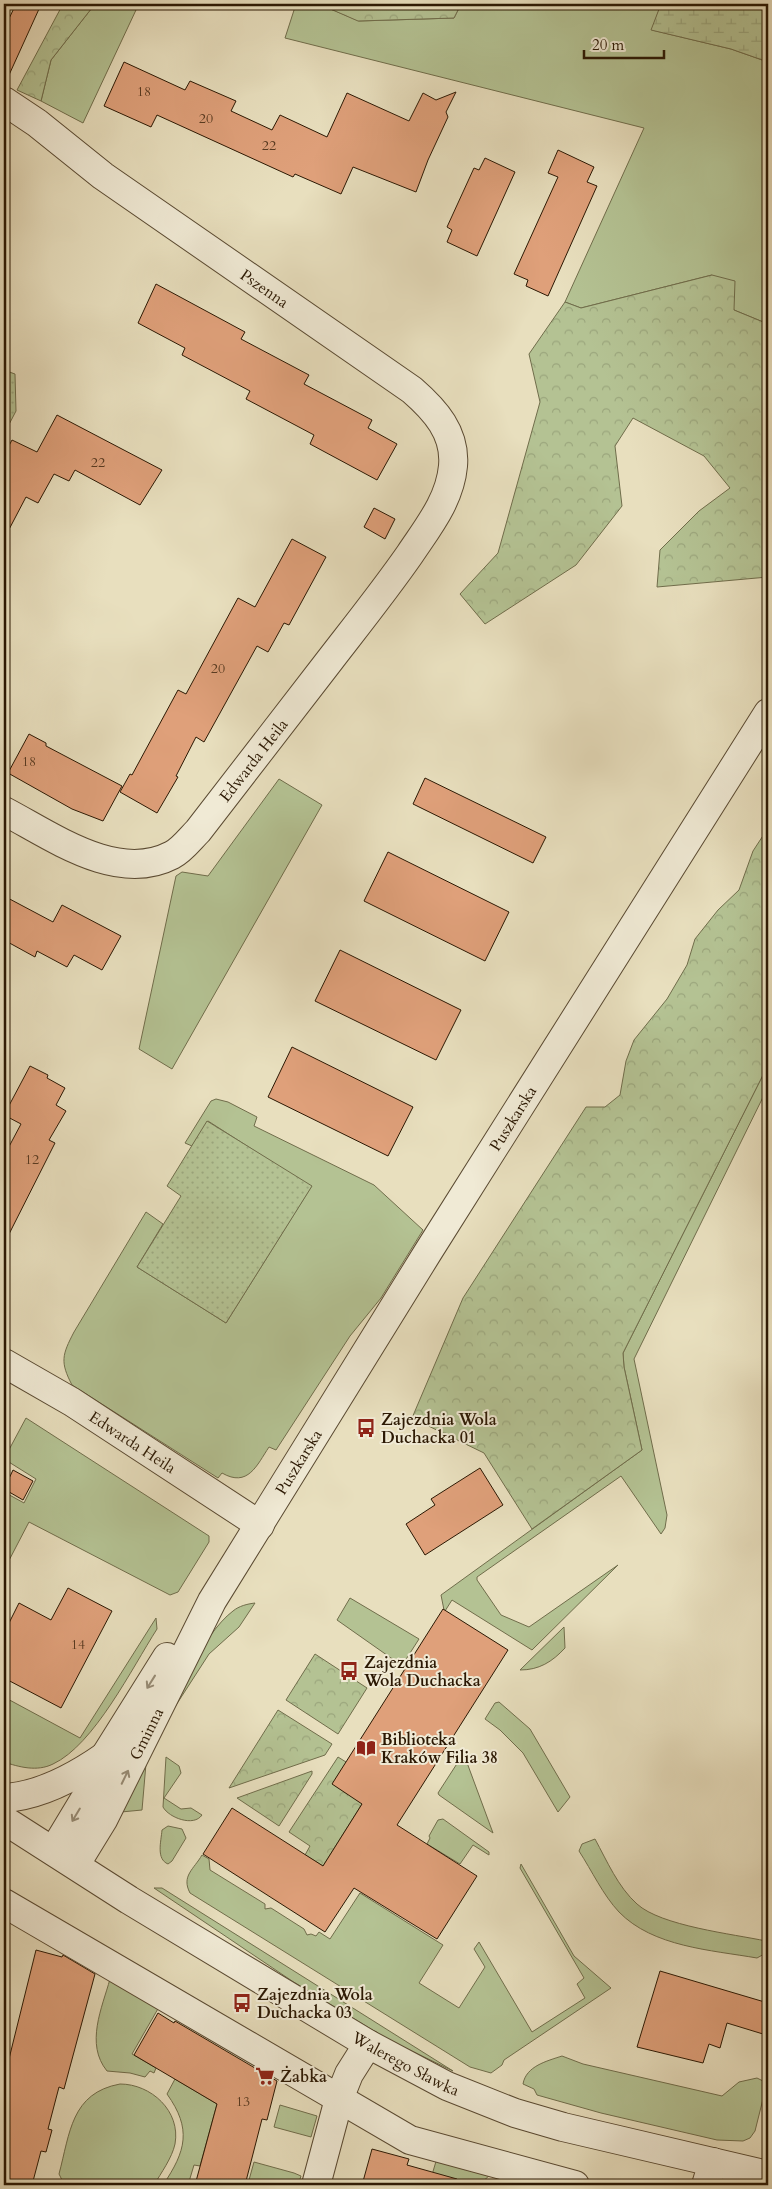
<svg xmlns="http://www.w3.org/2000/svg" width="772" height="2189" viewBox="0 0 772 2189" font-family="Cardo,serif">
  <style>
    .grass { fill: #b4c293; stroke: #706d4b }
    .forest { fill: url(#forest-crowns); stroke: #706d4b }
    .wetland { fill: url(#wetland-marsh); stroke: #706d4b }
    .park { fill: url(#park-dots); stroke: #706d4b }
    .building { fill: #dfa07a; stroke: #2b1803 }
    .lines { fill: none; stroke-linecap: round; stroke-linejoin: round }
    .minor-casing { stroke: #5a4a32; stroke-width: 30 }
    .minor { stroke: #f0ead5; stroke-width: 28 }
    .oneway { stroke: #978c76 }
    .labels { text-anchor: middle; stroke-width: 4; stroke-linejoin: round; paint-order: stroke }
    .number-label { font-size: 14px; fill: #583a21 }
    .street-label { font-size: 16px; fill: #2b1803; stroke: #f0ead5 }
    .poi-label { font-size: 16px; font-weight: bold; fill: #2b1803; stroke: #f0ead5; text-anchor: start }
  </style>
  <defs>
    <pattern id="forest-crowns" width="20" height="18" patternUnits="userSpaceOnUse" patternTransform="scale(1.25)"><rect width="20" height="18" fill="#b4c293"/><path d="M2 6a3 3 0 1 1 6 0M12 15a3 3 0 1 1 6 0" fill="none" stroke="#9ba67d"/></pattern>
    <pattern id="wetland-marsh" width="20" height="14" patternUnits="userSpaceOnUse" patternTransform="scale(1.25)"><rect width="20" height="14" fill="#b4c293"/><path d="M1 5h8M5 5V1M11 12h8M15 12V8" fill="none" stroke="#9ba67d"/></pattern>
    <pattern id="park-dots" width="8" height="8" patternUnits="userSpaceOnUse" patternTransform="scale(1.25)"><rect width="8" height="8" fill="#b4c293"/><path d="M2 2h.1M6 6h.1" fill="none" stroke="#9ba67d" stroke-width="1.8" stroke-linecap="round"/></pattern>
  </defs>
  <rect width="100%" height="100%" fill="#e8dfbe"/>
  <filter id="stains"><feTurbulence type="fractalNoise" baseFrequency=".004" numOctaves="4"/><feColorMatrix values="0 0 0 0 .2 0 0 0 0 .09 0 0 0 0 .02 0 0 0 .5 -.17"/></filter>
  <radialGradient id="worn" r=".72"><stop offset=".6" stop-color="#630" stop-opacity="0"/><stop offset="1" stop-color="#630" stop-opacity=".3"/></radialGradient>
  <path class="grass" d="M95 4H123L136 10 83 123 41 101 51 60Z
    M296 4H319L359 21 454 18 461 4H661L652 30 731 49 768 62V324L734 310 712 275 581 308 565 302 644 128 285 38Z
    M279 779 322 805 172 1069 139 1049 176 876 182 872 208 876Z
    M768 1065V1087L634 1359 667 1515 665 1528 661 1534 621 1476 477 1577V1580L501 1615 529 1627 618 1565 532 1650 452 1600 445 1611 444 1610 441 1595 642 1450 624 1367 623 1353Z
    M216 1099 228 1102 257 1117 254 1126 374 1185 423 1230 381 1298 350 1336 276 1450 269 1447C257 1465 248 1488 222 1473L218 1478 72 1385C60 1362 62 1355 74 1332L146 1212 163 1224 137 1267 226 1323 311 1187 208 1121 192 1146 185 1143 211 1101Z
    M26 1418 209 1536V1542L178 1592 170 1595 29 1522 4 1570V1492L24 1503 36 1479 4 1459Z
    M350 1598 419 1639 403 1664 401 1665 337 1620Z
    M255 1603 239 1627 209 1654 149 1747C168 1711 202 1634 233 1611 239 1606 247 1604 255 1603Z
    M156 1618 157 1629C132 1668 94 1745 53 1764 37 1772 19 1767 4 1762V1697L80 1738Z
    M564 1627 565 1648C552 1662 539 1670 520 1670Z
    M499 1702 530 1729 570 1797 558 1812 523 1753 500 1730 485 1719 495 1703Z
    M147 1752 142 1810 121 1812Z
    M166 1757 179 1766 181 1773 164 1798 181 1809 191 1808 202 1815C194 1827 169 1818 163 1807Z
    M460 1759 466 1760 493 1833 439 1795 438 1793Z
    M443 1819 489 1852V1855L473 1845 460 1864 427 1844 430 1838 429 1836 438 1820Z
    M168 1826 182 1829 186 1838 172 1861 168 1864C156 1859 161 1842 162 1830Z
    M595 1839C607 1861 618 1887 637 1904 661 1926 733 1934 766 1941L768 1947 766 1953 757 1958C711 1950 653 1947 619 1912 603 1895 592 1871 579 1851L582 1844Z
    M202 1855 209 1859 210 1870 265 1904V1909L271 1908 304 1929 307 1935 311 1934 316 1936 319 1932 330 1939 360 1893 443 1945 419 1983 459 2008 485 1967 474 1949 479 1942 532 2032 585 1998 577 1984 584 1978 520 1868 521 1864 574 1956 611 1988 504 2060 502 2065 491 2073 470 2067 190 1893C181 1876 194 1869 202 1855Z
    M154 1888H162L453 2071 389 2040 292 1981Z
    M110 1979 159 2007 132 2054 156 2068 154 2073 150 2071 145 2077 130 2073 107 2071C85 2044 102 2008 110 1979Z
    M562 2056 583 2064 722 2096 739 2082 757 2078 767 2083 755 2131 750 2138 743 2141 717 2140 601 2113 537 2095 534 2089 523 2084C526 2066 547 2061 562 2056Z
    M175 2079 217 2104 200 2166 194 2165 188 2185H163C186 2151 192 2129 167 2094Z
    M120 2084C151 2084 181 2111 175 2144 172 2158 161 2173 154 2185H75L63 2182 59 2174C70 2133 71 2093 120 2084Z
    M280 2105 317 2116 311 2137 274 2127Z
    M437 2158 492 2173 479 2185H429Z
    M254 2162 294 2173 301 2176 298 2185H259V2183L249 2180Z"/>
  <path class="forest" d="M63 4H95L51 60 41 101 17 90Z
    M319 4H461L454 18 358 21Z
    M712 275 735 281 734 310 768 324V577L657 587 660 550 699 511 730 488 704 456 633 418 615 446 622 506 576 565 485 624 460 594 498 553 540 402 529 354 565 302 581 308Z
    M768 828V1065L623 1353 624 1367 642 1450 532 1529 484 1453 412 1418 463 1298 586 1107H605L620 1095 626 1061 634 1040 667 999 687 965 695 939 718 910 739 890 753 851Z
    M315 1654 367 1688 338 1734 286 1700Z
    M278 1710 332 1744 325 1755 229 1788Z
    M338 1757 346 1762 362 1804 323 1866 305 1855 310 1846 289 1832Z
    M312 1771V1774L279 1826 237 1798Z"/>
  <path class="wetland" d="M661 4H768V62L731 49 651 30Z"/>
  <path class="park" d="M4 370 15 374 16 411 4 434Z
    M207 1121 312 1186 226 1323 137 1267 181 1196 167 1186Z"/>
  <path class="building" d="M16 4H27L39 9 4 86V29Z
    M124 62 185 90 190 81 236 101 231 111 272 130 280 115 327 137 347 93 409 121 423 93 436 100 456 92 446 112 448 117 428 160 416 192 353 167 341 194 295 174 293 177 157 115 151 127 104 106Z
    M558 150 594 167 587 182 597 186 548 296 526 286 528 280 514 274 558 177 548 173Z
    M485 158 515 172 477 256 447 242 452 230 447 227 474 168 479 170Z
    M156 284 245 332 241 339 309 375 304 384 372 420 368 428 397 444 377 480 310 444 314 435 246 399 250 391 182 355 185 348 138 323Z
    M57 415 162 470 140 505 75 470 69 481 54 474 38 503 26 497 4 539V455L12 440 37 452Z
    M374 508 395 519 385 539 364 527Z
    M292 539 326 557 289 625 284 623 268 652 257 646 204 742 196 737 176 776 178 777 157 813 120 792 130 774 132 775 178 690 186 694 238 598 255 607Z
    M29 734 46 743V746L122 786 103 821 72 809 8 773Z
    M425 778 546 837 533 863 413 804Z
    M388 852 509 912 485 961 364 901Z
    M4 896 53 922 62 905 121 936 102 970 74 955 67 967 37 951 35 957 4 940Z
    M340 950 461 1010 436 1060 315 1001Z
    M292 1047 413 1107 388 1156 268 1097Z
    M30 1066 48 1075 47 1078 65 1088 56 1105 66 1111 49 1140 55 1143 4 1244V1156L21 1124 4 1115Z
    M480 1468 503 1505 425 1555 406 1524 435 1505 431 1499Z
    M13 1470 33 1481 23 1500 4 1489Z
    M68 1588 112 1611 61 1708 4 1678V1633L19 1603 51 1620Z
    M443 1609 508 1650 397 1825 477 1876 437 1939 354 1888 325 1932 203 1854 232 1808 323 1866 362 1804 332 1784Z
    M36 1950 62 1957 63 1955 95 1974 64 2089 59 2087 48 2129 52 2130 46 2152 41 2151 32 2185H4V2079Z
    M660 1971 768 2003V2018L763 2034 727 2023 720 2048 709 2044 703 2063 637 2047Z
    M158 2013 174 2023 175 2021 277 2081 267 2120 262 2119 245 2185H195L217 2104 134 2055Z
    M372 2149 409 2159 407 2165 457 2179 456 2185H362Z"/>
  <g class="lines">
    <g class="minor-casing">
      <g id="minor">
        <path id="s1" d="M4 101 37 123 103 176 412 390C435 410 456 433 453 466 450 500 428 527 410 554 385 590 357 625 330 660 286 717 242 774 198 831 190 839 182 850 172 855 117 884 52 836 4 811"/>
        <path id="s2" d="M4 1363 72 1402 260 1525"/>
        <path d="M4 1798C40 1796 75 1777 105 1756"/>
        <path id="s3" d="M4 1820 129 1900 368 2044 447 2086 515 2113 563 2127 768 2175"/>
        <path d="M54 1850 95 1782 105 1756 167 1657"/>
        <path id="s4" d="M76 1864 103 1820 212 1601 428 1252 768 713"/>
        <path d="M4 1903 410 2140 575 2185"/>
        <path d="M316 2185 339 2099 349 2074 368 2044"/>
        <path d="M706 2185 713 2162"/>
      </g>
    </g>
    <use href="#minor" class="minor"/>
  </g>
  <defs><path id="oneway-shaft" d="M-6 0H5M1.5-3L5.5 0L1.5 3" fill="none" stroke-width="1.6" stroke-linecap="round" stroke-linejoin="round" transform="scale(1.25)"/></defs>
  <g class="oneway">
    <use href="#oneway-shaft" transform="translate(151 1682) rotate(122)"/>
    <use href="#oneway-shaft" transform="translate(125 1777) rotate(-64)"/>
    <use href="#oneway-shaft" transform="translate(76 1815) rotate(121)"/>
  </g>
  <defs>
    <g id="bus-bare" transform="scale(1.5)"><path d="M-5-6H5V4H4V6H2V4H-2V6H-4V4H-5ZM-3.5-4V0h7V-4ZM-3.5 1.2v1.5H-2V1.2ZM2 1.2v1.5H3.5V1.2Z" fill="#8f2418" stroke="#f0ead5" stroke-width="2.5" paint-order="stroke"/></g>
    <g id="library-bare" transform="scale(1.5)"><path d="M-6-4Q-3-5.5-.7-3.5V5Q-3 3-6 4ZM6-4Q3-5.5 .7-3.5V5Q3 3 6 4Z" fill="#8f2418" stroke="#f0ead5" stroke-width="2.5" paint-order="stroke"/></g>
    <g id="supermarket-bare" transform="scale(1.5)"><path d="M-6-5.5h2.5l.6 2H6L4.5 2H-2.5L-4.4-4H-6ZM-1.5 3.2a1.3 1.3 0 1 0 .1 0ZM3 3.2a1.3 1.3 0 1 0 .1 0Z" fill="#8f2418" stroke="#f0ead5" stroke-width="2.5" paint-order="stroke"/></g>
  </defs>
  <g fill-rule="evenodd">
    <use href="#bus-bare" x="366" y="1428"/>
    <use href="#bus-bare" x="349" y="1671"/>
    <use href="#library-bare" x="366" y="1748"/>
    <use href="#bus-bare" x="242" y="2003"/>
    <use href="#supermarket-bare" x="265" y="2076"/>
  </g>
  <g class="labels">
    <g class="number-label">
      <text x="144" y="96">18</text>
      <text x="206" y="123">20</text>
      <text x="269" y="150">22</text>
      <text x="98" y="467">22</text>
      <text x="218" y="673">20</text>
      <text x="29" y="766">18</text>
      <text x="32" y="1164">12</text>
      <text x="78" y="1649">14</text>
      <text x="243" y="2106">13</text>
    </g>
    <g class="street-label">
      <text dy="6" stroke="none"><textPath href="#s1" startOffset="321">Pszenna</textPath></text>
      <text transform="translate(253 760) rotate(-52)" y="6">Edwarda Heila</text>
      <text dy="6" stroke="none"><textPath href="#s4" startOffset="865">Puszkarska</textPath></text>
      <text dy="6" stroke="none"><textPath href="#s2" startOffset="151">Edwarda Heila</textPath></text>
      <text dy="6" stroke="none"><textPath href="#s4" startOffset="460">Puszkarska</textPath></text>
      <text dy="6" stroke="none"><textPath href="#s4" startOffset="148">Gminna</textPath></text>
      <text dy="6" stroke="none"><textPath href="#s3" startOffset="470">Walerego Sławka</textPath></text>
    </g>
    <g class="poi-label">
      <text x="381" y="1425">Zajezdnia Wola<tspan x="381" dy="18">Duchacka 01</tspan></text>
      <text x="364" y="1668">Zajezdnia<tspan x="364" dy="18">Wola Duchacka</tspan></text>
      <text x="381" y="1745">Biblioteka<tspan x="381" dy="18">Kraków Filia 38</tspan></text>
      <text x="257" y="2000">Zajezdnia Wola<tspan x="257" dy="18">Duchacka 03</tspan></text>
      <text x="280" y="2082">Żabka</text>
    </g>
  </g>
  <rect width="772" height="2189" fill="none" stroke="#e8dfbe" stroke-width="20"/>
  <rect x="5" y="5" width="762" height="2179" fill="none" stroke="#2b1803" stroke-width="2.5"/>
  <rect x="10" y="10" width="752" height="2169" fill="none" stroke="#2b1803"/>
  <path d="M584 50v8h80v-8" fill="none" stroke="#2b1803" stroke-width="2.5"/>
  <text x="592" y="50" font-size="15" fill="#2b1803" stroke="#f0ead5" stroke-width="4" paint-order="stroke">20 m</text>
  <rect width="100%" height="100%" filter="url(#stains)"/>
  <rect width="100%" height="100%" fill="url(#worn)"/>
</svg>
